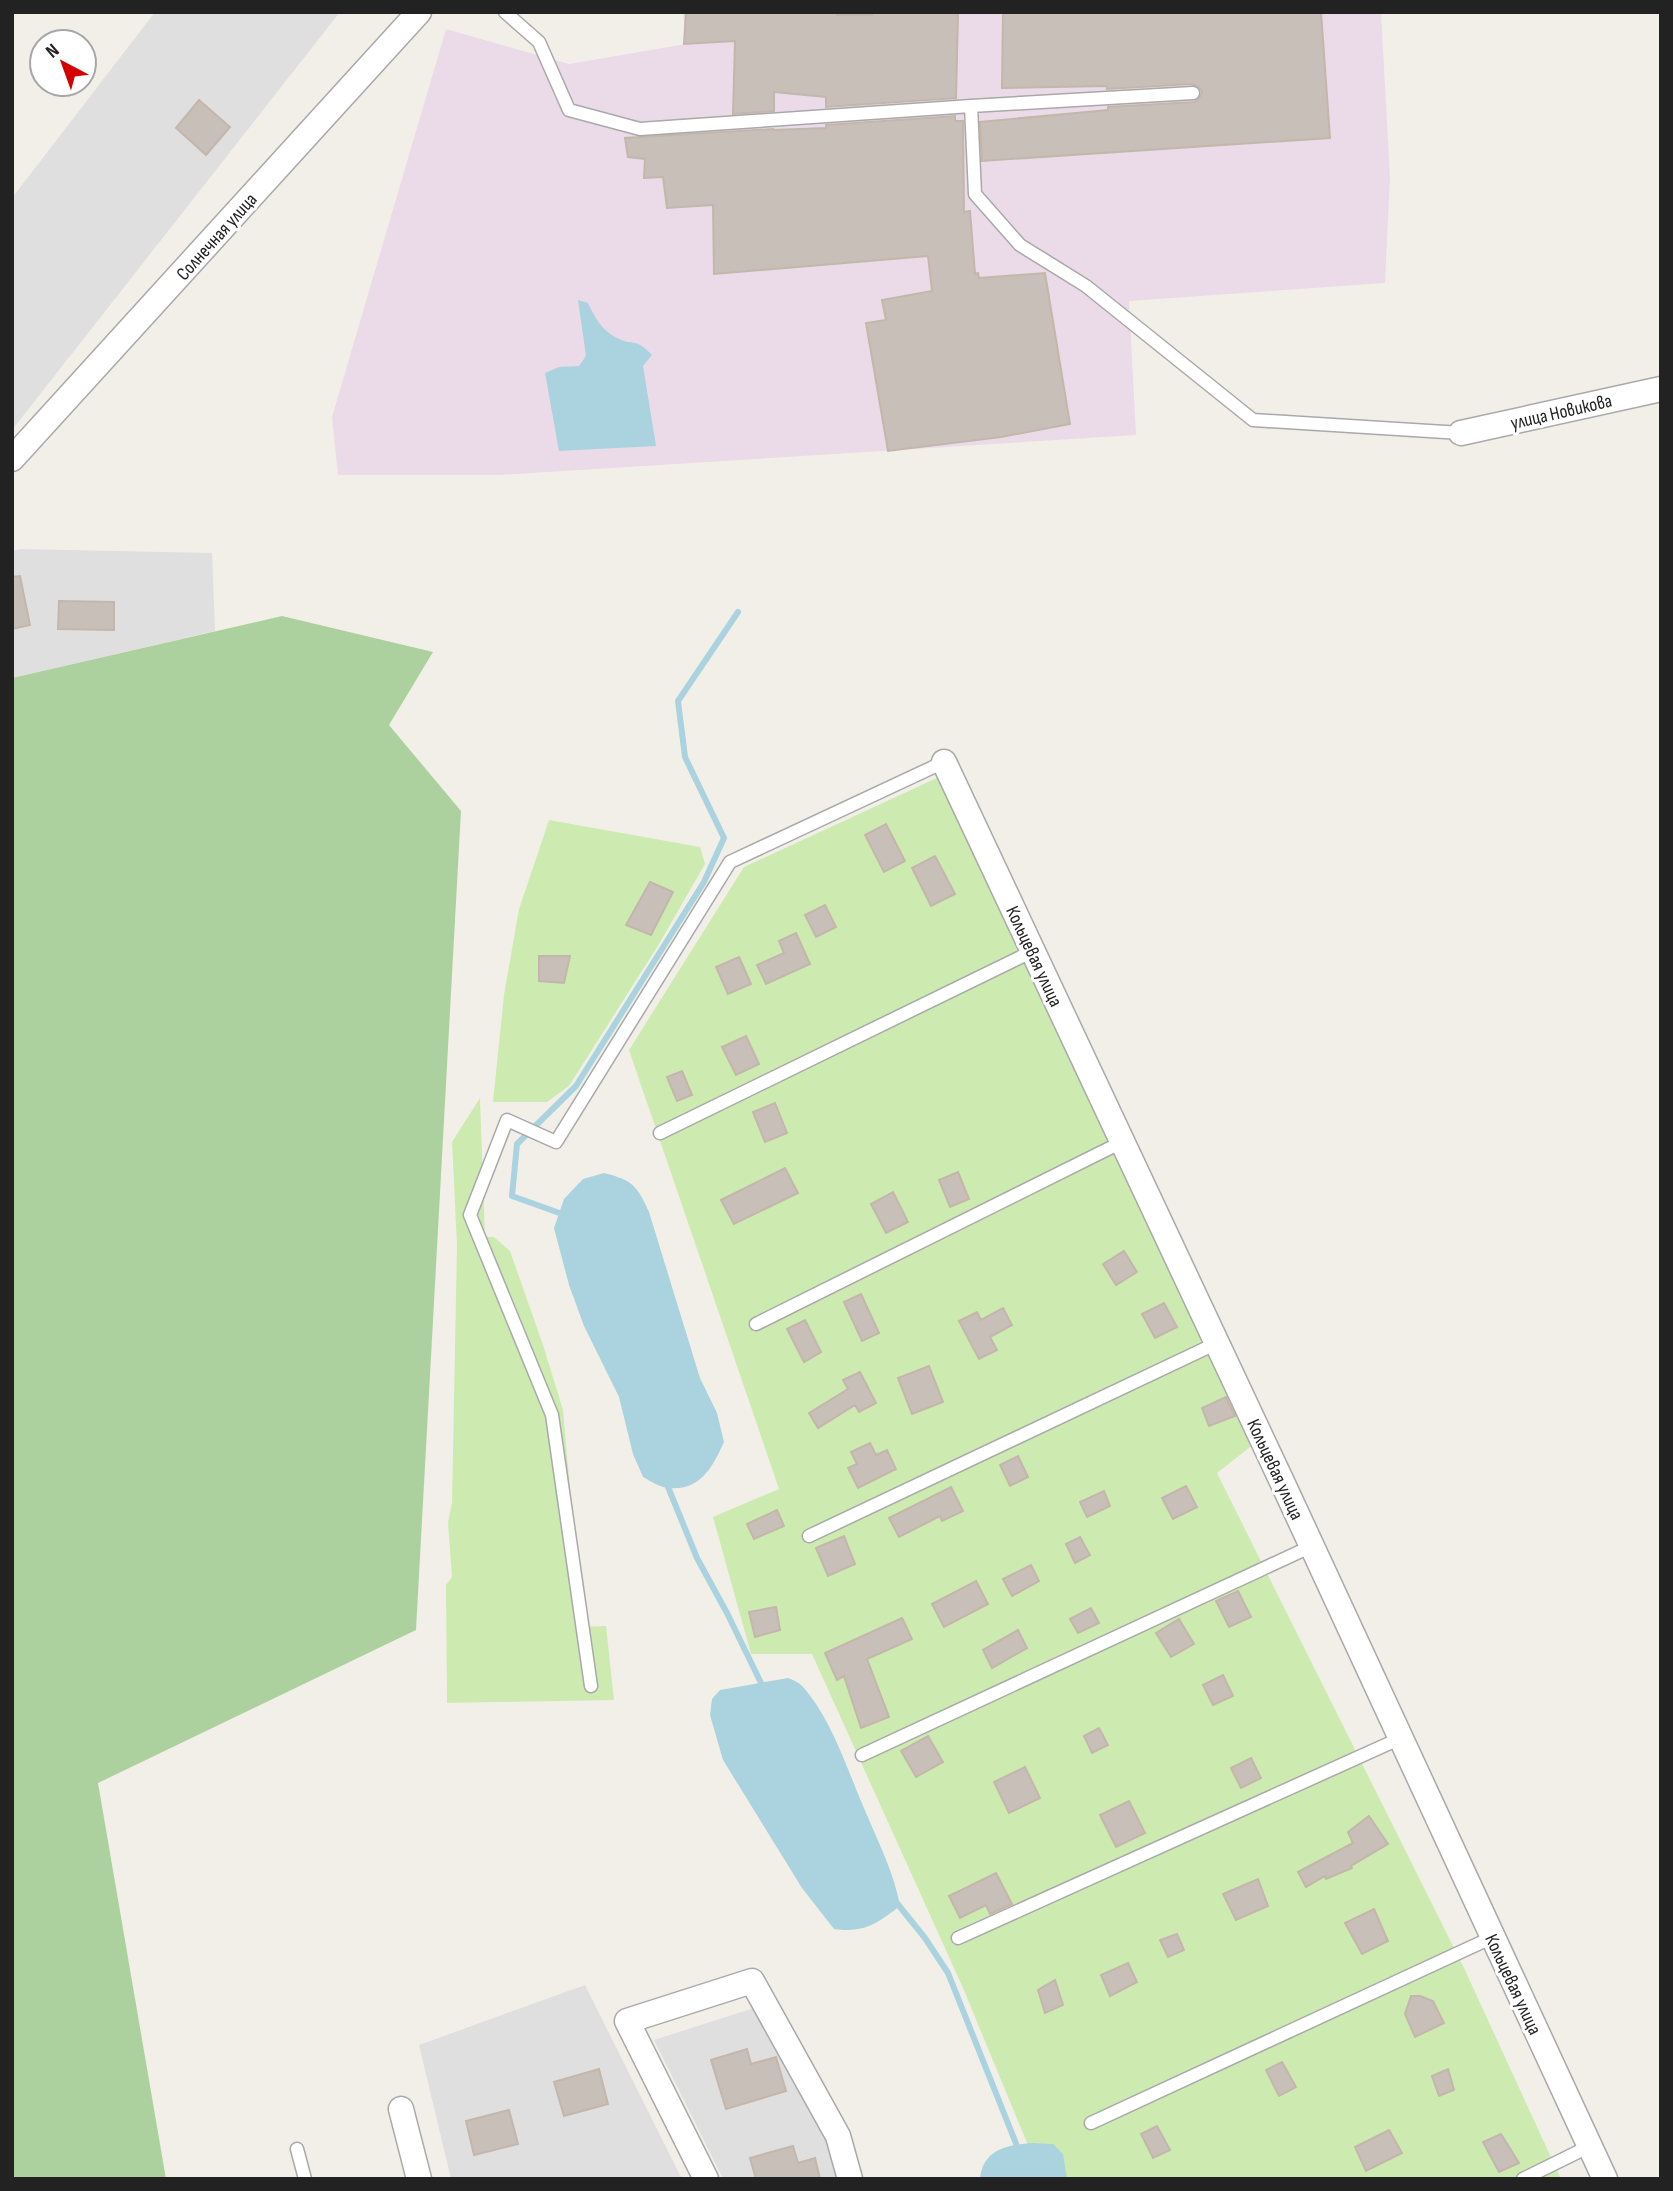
<svg xmlns="http://www.w3.org/2000/svg" width="1673" height="2191" viewBox="0 0 1673 2191" font-family="'Sofia Sans Condensed',sans-serif">
  <style>
    .residential { fill: #e0dfdf }
    .industrial { fill: #ebdbe8 }
    .grass { fill: #cdebb0 }
    .forest { fill: #add19e }
    .water { fill: #aad3df }
    .lines { fill: none; stroke-linecap: round; stroke-linejoin: round }
    .stream { stroke: #aad3df; stroke-width: 6 }
    .building { fill: #c7bfb8; stroke: #c4b6ab; stroke-width: 2 }
    .lane-casing { stroke: #a9a9a9; stroke-width: 15 }
    .street-casing { stroke: #a9a9a9; stroke-width: 27 }
    .lane { stroke: #fff; stroke-width: 12 }
    .street { stroke: #fff; stroke-width: 24 }
    .labels { text-anchor: middle; stroke-width: 6; stroke-linejoin: round; paint-order: stroke }
    .street-label { font-size: 19px; fill: #222; stroke: #fff }
  </style>
  <rect width="100%" height="100%" fill="#f2efe9"/>
  <path class="residential" d="M155 12H340L12 430V198Z
    M21 549 212 553 215 631 12 678V551Z
    M585 1985 682 2179H451L419 2045Z
    M766 2004 835 2144 843 2179H723L654 2040Z"/>
  <path class="industrial" d="M683 12H1381L1390 177 1385 283 1129 301 1136 435 500 475H338L332 417 446 29 569 64 686 44Z"/>
  <path class="grass" d="M939 777 1254 1444 1217 1473 1464 1968 1561 2179H1042L963 1988 812 1654H751L713 1517 779 1489 629 1050 744 867Z
    M549 820 700 847 705 864 659 944 569 1086 547 1102H493L504 995 519 909Z
    M480 1098 485 1237H494L510 1251 543 1345 563 1410 571 1500 579 1627 606 1626 614 1700 447 1703 446 1585 452 1577 448 1522 452 1503 457 1245 452 1142Z"/>
  <path class="forest" d="M282 616 433 652 389 725 461 811 416 1630 98 1783 166 2179H12V678Z"/>
  <path class="water" d="M578 300 588 303C594 316 603 332 617 338 634 347 634 336 652 355L643 366 656 446 559 451 545 373 559 367 579 366 586 356Z
    M604 1173C632 1180 637 1185 649 1212L700 1378 717 1413 724 1442C713 1466 701 1491 669 1488 661 1488 650 1481 643 1477L633 1454 619 1397 584 1326 569 1285 554 1228 564 1199 583 1179Z
    M788 1678C793 1680 798 1682 802 1686 832 1718 849 1775 867 1815 880 1846 894 1873 900 1906 876 1924 865 1933 834 1929L802 1888 723 1760 710 1715 712 1699 720 1690Z
    M1032 2143 1053 2144 1063 2154 1067 2179H980C983 2149 1007 2145 1032 2143Z"/>
  <g class="lines">
    <path class="stream" d="M565 1215 512 1196 517 1144 576 1086 704 882 724 838 685 757 678 701 738 612
      M666 1482 697 1558 727 1613 763 1687
      M896 1902 925 1938 948 1973 1019 2151"/>
  </g>
  <path class="building" d="M686 12H837V15H872V12H958L956 98 826 107V97L774 92V111L733 114 735 41 684 44Z
    M1003 12H1321L1330 138 982 161 980 122 1108 110V107L1194 102 1198 100 1202 93 1200 88 1192 84 1107 89V86L1002 88Z
    M199 100 230 127 206 155 176 128Z
    M955 116V121H963V123L964 212 970 211 975 274 978 273 979 278 1045 273 1070 424 1001 437 888 451 866 323 886 320 882 300 932 291 928 256 714 274 713 205 667 208 663 177 644 178 645 159 628 157 625 138 773 129V130L826 128V125Z
    M20 576 30 625 12 629V577Z
    M59 601 114 602V630L58 629Z
    M886 824 905 861 884 872 865 835Z
    M935 856 955 894 931 906 912 868Z
    M650 882 673 892 651 935 626 925Z
    M825 905 836 927 816 937 805 915Z
    M796 933 810 964 766 984 757 965 784 953 779 941Z
    M539 956H570L564 983 539 981Z
    M739 957 751 984 728 994 716 967Z
    M746 1036 759 1064 736 1075 722 1047Z
    M682 1071 692 1095 677 1101 667 1077Z
    M775 1103 787 1133 765 1142 753 1112Z
    M785 1168 798 1193 734 1224 721 1200Z
    M958 1172 969 1199 950 1207 939 1180Z
    M893 1192 908 1222 886 1233 871 1204Z
    M1124 1251 1137 1272 1116 1285 1103 1264Z
    M861 1294 879 1333 862 1341 844 1302Z
    M1164 1303 1177 1327 1155 1338 1142 1314Z
    M1003 1308 1012 1325 990 1337 997 1350 979 1359 959 1321 977 1312 981 1320Z
    M805 1320 821 1352 804 1362 787 1329Z
    M929 1366 943 1402 912 1414 898 1378Z
    M860 1372 876 1403 859 1412 855 1405 818 1428 809 1413 848 1389 843 1380Z
    M1226 1397 1235 1416 1209 1426 1202 1408Z
    M870 1443 876 1455 887 1450 896 1469 858 1488 848 1468 857 1464 851 1452Z
    M1018 1456 1028 1477 1010 1486 1000 1465Z
    M1186 1486 1197 1507 1173 1519 1162 1498Z
    M951 1487 963 1511 942 1521 940 1516 899 1537 889 1518Z
    M1104 1491 1110 1506 1087 1517 1080 1502Z
    M777 1510 784 1526 754 1539 747 1524Z
    M844 1536 855 1564 828 1576 816 1548Z
    M1080 1537 1090 1555 1075 1563 1066 1544Z
    M1031 1565 1039 1581 1012 1596 1003 1579Z
    M976 1581 988 1604 944 1627 932 1604Z
    M1238 1591 1251 1617 1229 1627 1216 1601Z
    M776 1607 780 1630 755 1637 749 1612Z
    M1091 1608 1099 1623 1078 1633 1070 1619Z
    M902 1618 912 1639 867 1659 889 1717 861 1728 844 1676 837 1680 825 1653Z
    M1179 1619 1194 1644 1171 1657 1156 1633Z
    M1018 1630 1027 1648 992 1668 983 1650Z
    M1223 1675 1233 1696 1213 1705 1203 1685Z
    M1099 1728 1108 1745 1092 1753 1084 1736Z
    M928 1736 943 1762 916 1777 901 1751Z
    M1251 1758 1261 1778 1241 1788 1231 1768Z
    M1025 1767 1040 1798 1009 1813 994 1782Z
    M1129 1801 1145 1833 1116 1847 1100 1815Z
    M1369 1816 1388 1844 1351 1866 1352 1868 1326 1879 1325 1876 1306 1887 1298 1872 1353 1843 1348 1832Z
    M996 1873 1012 1904 990 1914 986 1905 960 1918 949 1896Z
    M1258 1879 1268 1906 1236 1920 1223 1894Z
    M1374 1909 1388 1941 1362 1954 1345 1923Z
    M1177 1934 1184 1950 1168 1957 1160 1940Z
    M1128 1963 1137 1982 1110 1996 1101 1975Z
    M1055 1980 1063 2005 1045 2013 1038 1990Z
    M1411 1996H1420L1433 2001 1444 2023 1415 2037 1405 2014Z
    M747 2049 751 2064 776 2057 786 2091 726 2109 711 2060Z
    M1282 2062 1296 2087 1279 2096 1266 2070Z
    M599 2069 608 2104 564 2116 554 2082Z
    M1448 2069 1454 2090 1439 2096 1432 2076Z
    M509 2110 518 2144 474 2155 466 2121Z
    M1157 2126 1170 2150 1153 2158 1141 2134Z
    M1389 2130 1402 2153 1366 2171 1355 2147Z
    M1501 2134 1519 2163 1499 2172 1483 2142Z
    M793 2146 798 2163 815 2158 820 2179H756L750 2158Z"/>
  <g class="lines">
    <g class="lane-casing">
      <path id="lane" d="M505 12 539 42 569 110 640 129 971 106
        M1193 93 971 106 975 194 1020 245 1086 286 1253 420 1461 433
        M660 1133 1033 951
        M756 1324 1122 1142
        M809 1536 1217 1343
        M591 1686 552 1415 470 1215 507 1120 556 1142 730 862 944 762
        M862 1755 1312 1546
        M958 1938 1401 1738
        M1091 2123 1493 1937
        M297 2149 305 2179
        M1523 2179 1590 2146"/>
    </g>
    <g class="street-casing">
      <path id="street" d="M1461 433 1661 389
        M12 459 419 12
        M944 762 1284 1486 1605 2179
        M401 2109 419 2179
        M706 2179 627 2021 752 1981 838 2136 850 2179"/>
    </g>
    <use href="#lane" class="lane"/>
    <use href="#street" class="street"/>
  </g>
  <g class="labels">
    <g class="street-label">
      <text transform="translate(216 236) rotate(-48)" y="7">Солнечная улица</text>
      <text transform="translate(1561 411) rotate(-13)" y="7">улица Новикова</text>
      <text transform="translate(1035 956) rotate(65)" y="7">Кольцевая улица</text>
      <text transform="translate(1276 1469) rotate(65)" y="7">Кольцевая улица</text>
      <text transform="translate(1514 1984) rotate(65)" y="7">Кольцевая улица</text>
    </g>
  </g>
  <rect width="1673" height="2191" fill="none" stroke="#222222" stroke-width="28"/>
  <g transform="translate(63 63) rotate(319)"><circle r="33" fill="#ffffff" stroke="#a7a7a7" stroke-width="2"/>
  <path d="M0-5L12 26L0 18L-12 26Z" fill="#d40000"/>
  <text y="-10" font-size="19" font-weight="bold" text-anchor="middle" fill="#222222">N</text>
  </g>
</svg>
